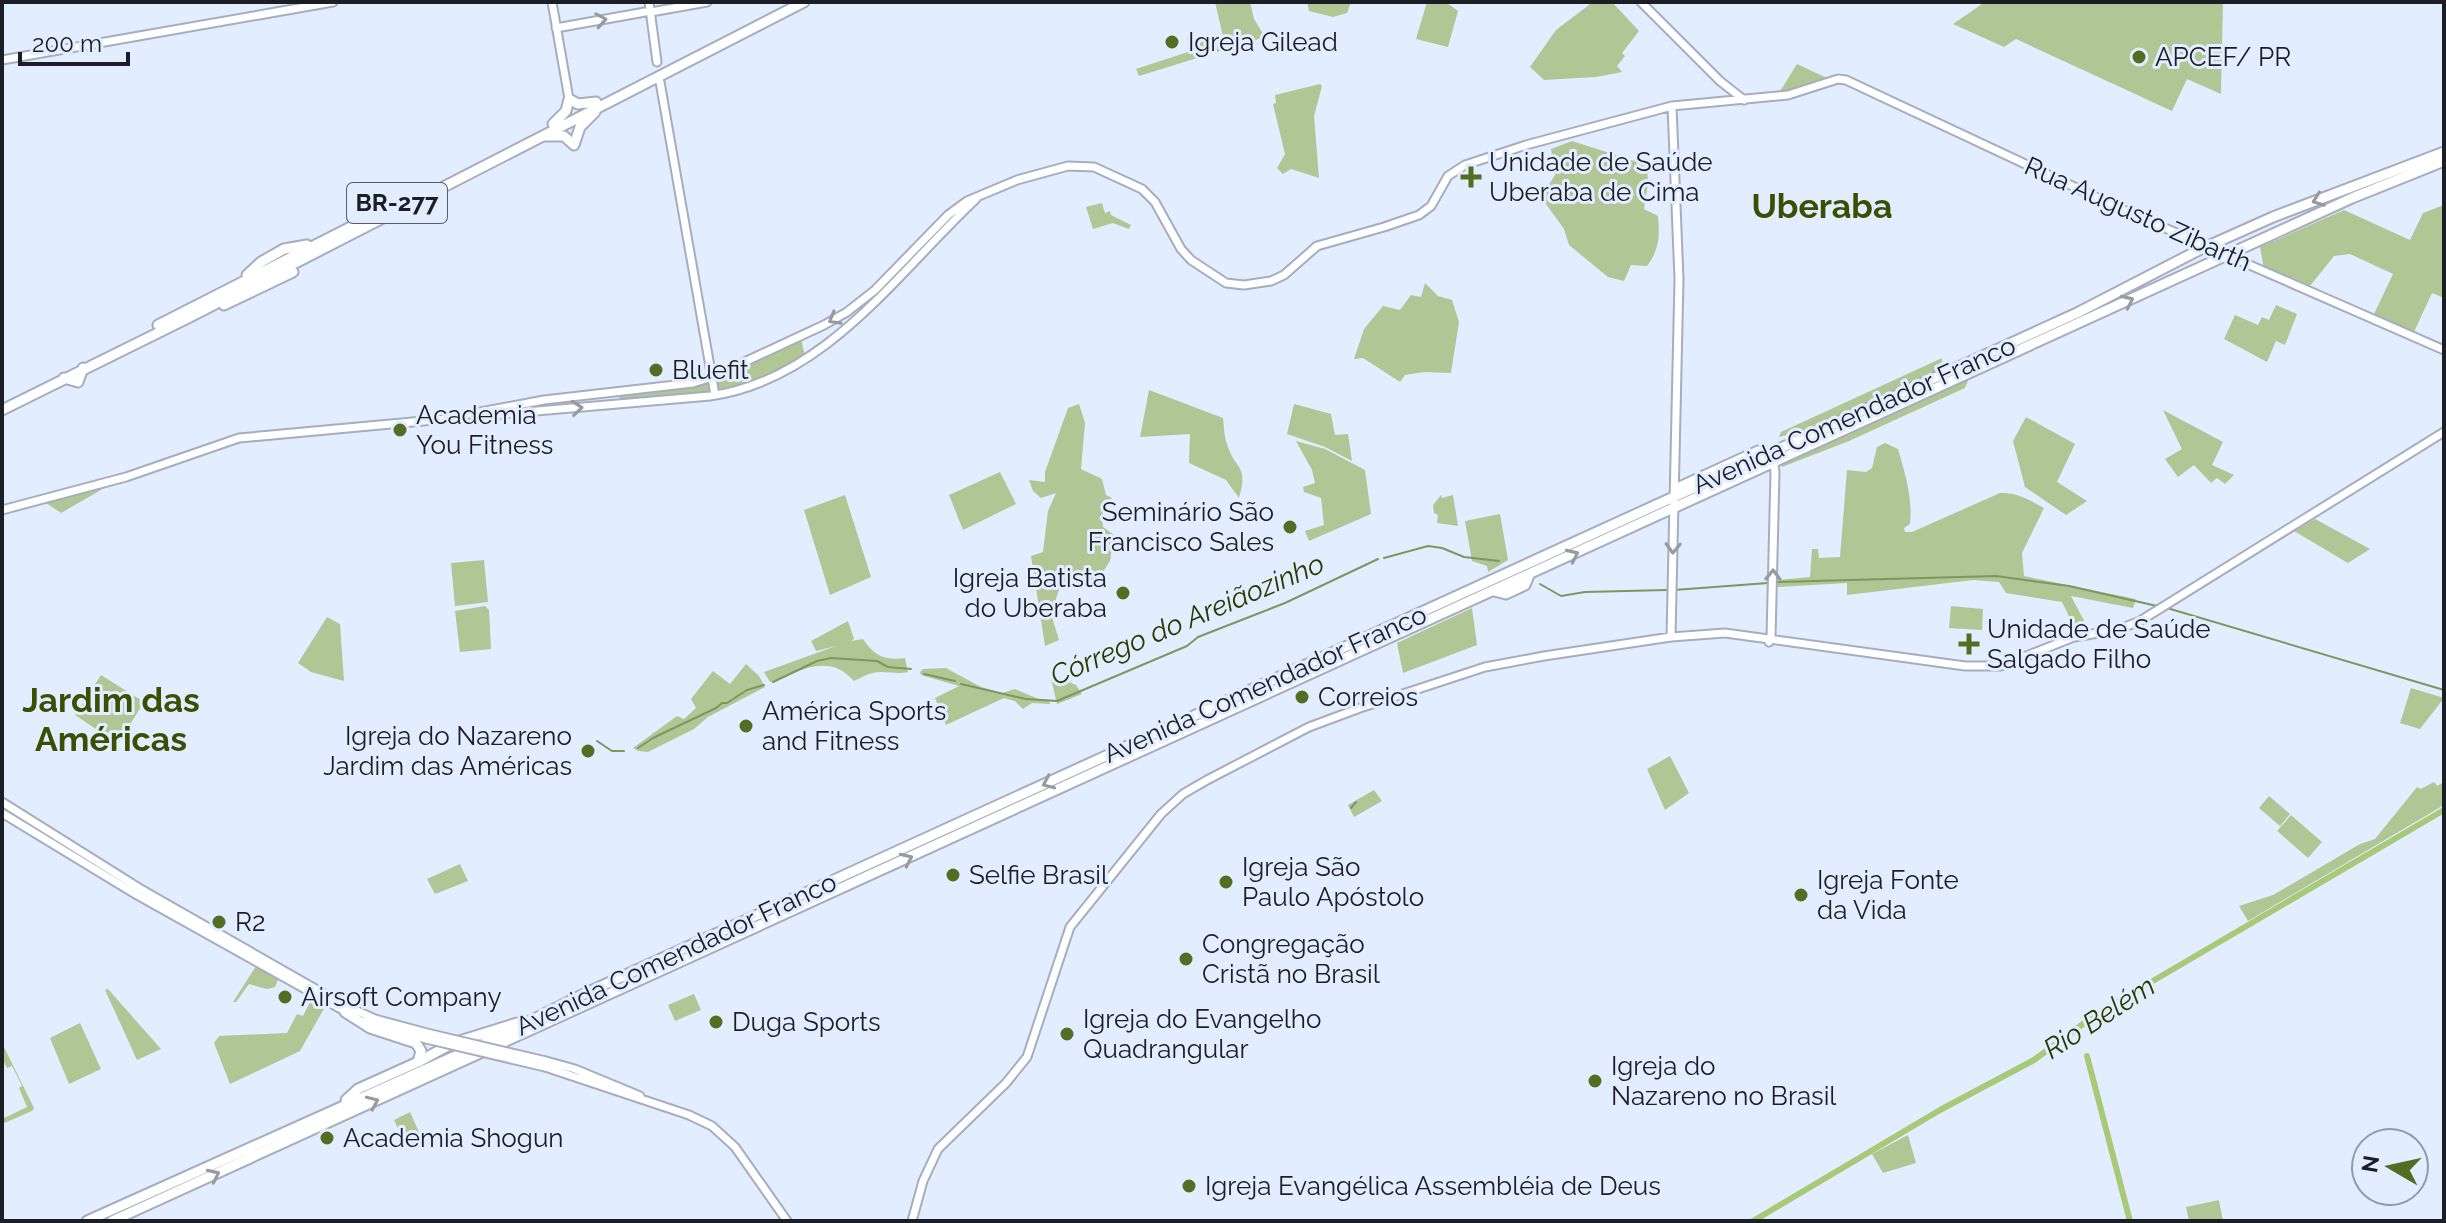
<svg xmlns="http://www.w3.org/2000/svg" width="2446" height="1223" viewBox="0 0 2446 1223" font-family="Raleway,sans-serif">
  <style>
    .green { fill: #b1c695 }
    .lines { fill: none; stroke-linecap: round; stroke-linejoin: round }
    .stream { stroke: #7e975f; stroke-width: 2 }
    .river { stroke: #a8ca78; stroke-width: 6 }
    .major-casing { stroke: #a4aebf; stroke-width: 11 }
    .highway-casing { stroke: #a4aebf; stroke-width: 13 }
    .major { stroke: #fff; stroke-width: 7 }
    .highway { stroke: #fff; stroke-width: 9 }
    .major-bridge-casing { stroke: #a4aebf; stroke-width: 11; stroke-linecap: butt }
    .major-bridge { stroke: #fff; stroke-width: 7 }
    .oneway { stroke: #989a9d }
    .poi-dot { fill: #536e22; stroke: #e2edff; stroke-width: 3 }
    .labels { text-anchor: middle; stroke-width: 6; stroke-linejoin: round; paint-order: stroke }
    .shield { fill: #e2edff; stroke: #575d66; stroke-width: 2 }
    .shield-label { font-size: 24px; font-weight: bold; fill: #1b1f25 }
    .poi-label { font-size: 26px; fill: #1b1f25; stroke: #e2edff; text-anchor: start }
    .street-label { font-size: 26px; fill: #1b1f25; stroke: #e2edff }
    .water-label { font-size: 28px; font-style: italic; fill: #283c00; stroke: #e2edff }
    .district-label { font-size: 34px; font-weight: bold; fill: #395004; stroke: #e2edff }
  </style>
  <rect width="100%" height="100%" fill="#e2edff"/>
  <path class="green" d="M1215 2H1250L1254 19 1265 37 1139 76 1136 69 1188 52 1187 37 1205 38 1209 45 1224 41Z
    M1307 2H1351L1347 13 1333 17 1309 11Z
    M1427 2C1446 2 1445 1 1458 11L1448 47 1416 39Z
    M1593 2H1612L1639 31 1622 53 1625 56 1617 66 1622 72 1596 77 1544 80 1530 67 1556 30Z
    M1985 2H2223L2221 94 2187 79 2172 111 2016 39 2004 47 1953 24Z
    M1797 64 1829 79 1797 90 1779 93Z
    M1320 84 1322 86 1314 116 1319 178 1291 169 1283 174 1277 168 1285 154 1273 104 1276 103 1275 95Z
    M1572 141 1647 165 1648 183 1644 209 1658 216C1660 236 1659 250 1647 266L1631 265 1624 281 1608 277 1569 245 1564 229 1541 197 1555 175 1551 149Z
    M1102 203 1105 213 1110 211 1111 215 1131 225 1129 229 1113 223 1093 229 1086 207Z
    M2444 205V298L2432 293 2414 332 2374 314 2393 274 2350 254 2334 256 2310 286 2264 269 2260 247 2344 210 2410 240 2423 213Z
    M1425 283 1438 296 1452 300 1459 322 1451 373 1424 372 1405 375 1400 382 1363 358 1354 359 1364 329 1383 306 1400 310 1411 295 1421 297Z
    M2276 305 2297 314 2285 345 2276 341 2267 362 2224 339 2235 315 2258 325 2262 317 2269 320Z
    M801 338 805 357 763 381 718 393 716 379Z
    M1942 358V367L1939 370 1804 431 1779 437 1781 432Z
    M1970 376 1965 388 1849 441 1782 467 1780 463Z
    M710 381 711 392 620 401 619 394Z
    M1149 390 1223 418C1224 426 1224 436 1227 444 1235 471 1249 464 1239 498L1226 480 1189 463 1190 434 1140 437Z
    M1079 404 1085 423 1081 469 1102 479 1106 495 1112 498 1102 515 1103 527 1114 535 1110 561 1097 581 1061 584 1051 614 1059 640 1045 646 1031 556 1043 552 1048 511 1056 493 1041 498 1033 491 1029 480 1045 482V472L1068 408Z
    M1294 404 1331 414 1335 435 1348 434 1352 461 1325 447 1287 434Z
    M2163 410 2223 442 2212 465 2234 475 2225 484 2217 478 2211 483 2194 465 2178 477 2165 459 2182 449Z
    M2026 417 2075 444 2057 482 2087 501 2066 515 2025 487 2013 441Z
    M1296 441 1325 449 1365 470 1371 514 1309 541 1305 531 1324 525 1321 498 1304 492 1303 487 1315 483 1312 470Z
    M1885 443 1898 449C1905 473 1913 499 1910 524L1904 528 1905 532H1912L2000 493C2016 492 2030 500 2044 508L2022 553 2024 576 2136 599 2133 608 2071 596 2088 628 2076 631 2062 602 2006 593 1999 582 1973 580 1847 595V583L1777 587V580L1810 577 1812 549H1818L1819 558 1840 557 1847 470 1866 472 1872 468 1877 447Z
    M1000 472 1016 504 963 530 949 495Z
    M113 483 61 513 43 501Z
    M845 495 871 577 830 595 804 510Z
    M1441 495 1442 498 1453 495 1458 526 1437 523 1438 515 1434 513 1433 505Z
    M1500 514 1508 560 1488 572 1487 566 1472 561 1465 521Z
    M2315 519 2370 549 2348 563 2294 531Z
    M484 560 488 602 455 606 451 563Z
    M485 606 489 610 491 649 460 652 455 611Z
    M1951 606 1983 609 1982 630 1949 628Z
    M1472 608 1477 645 1403 673 1397 643Z
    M327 617 340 624 344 681 311 672 298 663Z
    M848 621 854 639 851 641 863 639C874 656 886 661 905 658L908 672C895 675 886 670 873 673 867 674 860 678 854 681 829 652 800 671 770 682L764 672 836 646 816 651 811 641Z
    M746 664 759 676 765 687 708 717 694 729 648 752 638 751 633 748 677 716 684 719 696 708 691 699 713 671 730 684Z
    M946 668 981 687 1002 693 1015 689 1041 700H1049L1050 704 1032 703 1023 709 1015 701 1004 698 946 725 935 698 959 686 921 675 920 672 923 669Z
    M1050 674 1076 685 1082 694 1057 704Z
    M101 675 144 702 118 744 75 715Z
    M2411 688 2444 698 2420 729 2400 723Z
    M1670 756 1689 793 1665 810 1647 769Z
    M2434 782 2437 786 2444 782V805L2248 921 2239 906 2273 895 2360 844 2375 839 2417 787 2421 789Z
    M1374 790 1382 801 1354 817 1348 805Z
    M2269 796 2290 814 2280 826 2259 808Z
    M2291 815 2322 842 2308 858 2277 831Z
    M460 864 468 881 435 894 427 879Z
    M256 966 278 980 275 987 267 989 249 984 236 1002H233Z
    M108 989 161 1049 137 1060 105 990Z
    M694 994 701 1010 675 1021 668 1005Z
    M312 998 326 1005 300 1051 230 1084 214 1043 219 1036 287 1033 297 1014 303 1016Z
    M80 1023 101 1069 69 1084 50 1038Z
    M2 1043 34 1108 32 1111 2 1124V1119L27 1107 19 1088 22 1086 12 1066 7 1068 2 1058Z
    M410 1112 423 1141 407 1148 394 1120Z
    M1908 1135 1916 1163 1883 1173 1872 1154Z
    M2219 1200 2223 1221H2189L2186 1207Z"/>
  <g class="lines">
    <path class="stream" d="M1384 558 1428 546 1442 548 1464 557 1499 561
      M1777 582 1996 576 2069 586 2157 606
      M1540 584 1561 596 1585 592 1667 590
      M1674 590 1768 583
      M2167 608 2444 690
      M924 674 955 681
      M773 682 817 661 831 658 877 661 888 667 911 669
      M961 684 1026 699 1057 701 1187 646 1198 637 1285 603 1378 559
      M597 741 612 751H624
      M638 748 653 738 716 708 722 703H727L747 690 764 685
      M1351 808 1356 802"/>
    <path class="river" d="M2087 1056 2130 1221
      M1753 1221 1940 1110 2034 1060 2095 1015 2444 810"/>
    <g class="major-casing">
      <path id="major" d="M552 2 569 99
        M649 2 657 62
        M1641 2 1720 81 1744 100
        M651 12 707 2
        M556 28 645 12
        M2 60 333 2
        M660 82 715 395
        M478 416 710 396C825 380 897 273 976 199
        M443 419 544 400 693 383 712 377 824 325 847 312 875 290 948 215 967 201 1017 180 1068 166 1094 167 1142 189 1155 202 1181 249 1191 260 1226 283 1244 285 1271 281 1284 275 1317 246 1384 227 1419 215 1431 206 1448 176 1465 165 1526 145 1672 106 1788 95 1838 79 1846 80 2117 207 2444 350
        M1675 488 1758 450C1772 453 1774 459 1775 472L1771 638 1769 642
        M2 510 126 477 239 438 445 419
        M1671 637 1679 279 1672 106
        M2 802 139 888 342 1004 375 1019 427 1033
        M2 813 137 895 350 1014
        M365 1021 426 1039
        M546 1061 575 1069 640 1096
        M545 1067 689 1115 712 1126 735 1147 787 1221
        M912 1221 923 1181 938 1149 1006 1083 1027 1057 1070 927 1161 814 1183 794 1207 780 1309 727 1360 708 1485 667 1544 656 1671 637 1725 633 1965 666H2001L2074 637 2117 630 2140 621 2444 432"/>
    </g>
    <g class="highway-casing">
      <path id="highway" d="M553 124 566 111 569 99 578 104 596 102
        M545 136H564L574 145
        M574 145 580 127 595 112
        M247 275 261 262 284 249 307 245
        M224 305 293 272
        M158 325 394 205
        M64 378 78 382 83 368
        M2 410 188 318 804 2
        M1494 591 1506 594 1525 585 1529 575
        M345 1012 370 1028 416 1043 421 1051 418 1062
        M346 1100 358 1089 418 1062 453 1043 517 1023
        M87 1221 504 1034 584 994 2077 313 2199 250 2273 217 2444 152
        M112 1221 2352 198 2444 161"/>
    </g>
    <use href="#major" class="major"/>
    <use href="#highway" class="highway"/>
    <g class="major-bridge-casing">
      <path id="major-bridge" d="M427 1033 546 1061
        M426 1039 545 1067"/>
    </g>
    <use href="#major-bridge" class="major-bridge"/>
  </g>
  <defs><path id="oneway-chevron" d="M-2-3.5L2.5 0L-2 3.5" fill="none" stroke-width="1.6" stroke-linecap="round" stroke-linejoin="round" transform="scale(2)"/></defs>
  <g class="oneway">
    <use href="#oneway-chevron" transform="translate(601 20) rotate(-10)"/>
    <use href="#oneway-chevron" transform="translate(2318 200) rotate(160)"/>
    <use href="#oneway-chevron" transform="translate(2128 301) rotate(-25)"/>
    <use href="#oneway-chevron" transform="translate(834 319) rotate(150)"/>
    <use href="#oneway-chevron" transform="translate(577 408) rotate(-5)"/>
    <use href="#oneway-chevron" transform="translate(1673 548) rotate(92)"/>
    <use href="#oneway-chevron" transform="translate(1573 555) rotate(-25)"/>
    <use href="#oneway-chevron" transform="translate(1773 575) rotate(-89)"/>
    <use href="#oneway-chevron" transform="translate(1048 783) rotate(156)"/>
    <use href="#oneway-chevron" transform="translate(907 859) rotate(-25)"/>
    <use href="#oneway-chevron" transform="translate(373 1102) rotate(-24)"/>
    <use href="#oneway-chevron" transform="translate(214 1175) rotate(-25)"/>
  </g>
  <g class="poi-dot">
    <circle cx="1172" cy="42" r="8"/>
    <circle cx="2139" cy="57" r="8"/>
    <path d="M1467 165h8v8h8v8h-8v8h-8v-8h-8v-8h8z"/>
    <circle cx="656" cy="370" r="8"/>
    <circle cx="400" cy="430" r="8"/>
    <circle cx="1290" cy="527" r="8"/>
    <circle cx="1123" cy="593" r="8"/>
    <path d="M1965 632h8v8h8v8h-8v8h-8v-8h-8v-8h8z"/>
    <circle cx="1302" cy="697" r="8"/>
    <circle cx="746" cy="726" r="8"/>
    <circle cx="588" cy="751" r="8"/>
    <circle cx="953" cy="875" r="8"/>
    <circle cx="1226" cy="882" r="8"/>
    <circle cx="1801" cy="895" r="8"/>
    <circle cx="219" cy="922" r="8"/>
    <circle cx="1186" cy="959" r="8"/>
    <circle cx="285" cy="997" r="8"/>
    <circle cx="716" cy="1022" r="8"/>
    <circle cx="1067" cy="1034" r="8"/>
    <circle cx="1595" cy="1081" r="8"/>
    <circle cx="327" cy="1138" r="8"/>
    <circle cx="1189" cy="1186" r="8"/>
  </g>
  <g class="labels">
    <rect class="shield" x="347" y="183" width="100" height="40" rx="6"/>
    <g class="shield-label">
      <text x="397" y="211">BR-277</text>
    </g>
    <g class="poi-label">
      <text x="1188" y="51">Igreja Gilead</text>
      <text x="2155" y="66">APCEF/ PR</text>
      <text x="1489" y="171">Unidade de Saúde<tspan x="1489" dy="30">Uberaba de Cima</tspan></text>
      <text x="672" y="379">Bluefit</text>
      <text x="416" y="424">Academia<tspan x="416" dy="30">You Fitness</tspan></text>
      <text x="1274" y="521" text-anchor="end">Seminário São<tspan x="1274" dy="30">Francisco Sales</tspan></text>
      <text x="1107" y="587" text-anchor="end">Igreja Batista<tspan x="1107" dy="30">do Uberaba</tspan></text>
      <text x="1987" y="638">Unidade de Saúde<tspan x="1987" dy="30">Salgado Filho</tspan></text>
      <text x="1318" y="706">Correios</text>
      <text x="762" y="720">América Sports<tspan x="762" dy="30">and Fitness</tspan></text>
      <text x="572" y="745" text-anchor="end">Igreja do Nazareno<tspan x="572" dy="30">Jardim das Américas</tspan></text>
      <text x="1242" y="876">Igreja São<tspan x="1242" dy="30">Paulo Apóstolo</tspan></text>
      <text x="969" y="884">Selfie Brasil</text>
      <text x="1817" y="889">Igreja Fonte<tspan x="1817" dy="30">da Vida</tspan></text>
      <text x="235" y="931">R2</text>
      <text x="1202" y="953">Congregação<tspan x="1202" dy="30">Cristã no Brasil</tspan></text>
      <text x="301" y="1006">Airsoft Company</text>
      <text x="1083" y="1028">Igreja do Evangelho<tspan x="1083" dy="30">Quadrangular</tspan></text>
      <text x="732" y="1031">Duga Sports</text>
      <text x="1611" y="1075">Igreja do<tspan x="1611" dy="30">Nazareno no Brasil</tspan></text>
      <text x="343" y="1147">Academia Shogun</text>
      <text x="1205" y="1195">Igreja Evangélica Assembléia de Deus</text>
    </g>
    <g class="street-label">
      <text transform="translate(2138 214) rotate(24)" y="9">Rua Augusto Zibarth</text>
      <text transform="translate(1854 415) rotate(-24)" y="9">Avenida Comendador Franco</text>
      <text transform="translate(1265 684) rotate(-24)" y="9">Avenida Comendador Franco</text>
      <text transform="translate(676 954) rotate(-25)" y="9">Avenida Comendador Franco</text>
    </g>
    <g class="water-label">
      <text transform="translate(1187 619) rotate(-23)" y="10">Córrego do Areiãozinho</text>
      <text transform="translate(2099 1017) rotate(-33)" y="10">Rio Belém</text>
    </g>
    <g class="district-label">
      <text x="1822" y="218">Uberaba</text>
      <text x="111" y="712">Jardim das<tspan x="111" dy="39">Américas</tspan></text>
    </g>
  </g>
  <rect width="2446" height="1223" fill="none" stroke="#1b1f25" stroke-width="8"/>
  <g transform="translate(2390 1167) rotate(279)"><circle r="38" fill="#e2edff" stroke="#929ba8" stroke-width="2"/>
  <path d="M0-6L14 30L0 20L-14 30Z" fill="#536e22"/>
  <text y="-12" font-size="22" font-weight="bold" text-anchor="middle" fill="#1b1f25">N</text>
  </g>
  <path d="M20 52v12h108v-12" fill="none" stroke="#1b1f25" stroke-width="4"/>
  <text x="32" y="52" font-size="24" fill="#1b1f25" stroke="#e2edff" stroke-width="6" paint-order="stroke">200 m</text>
</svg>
